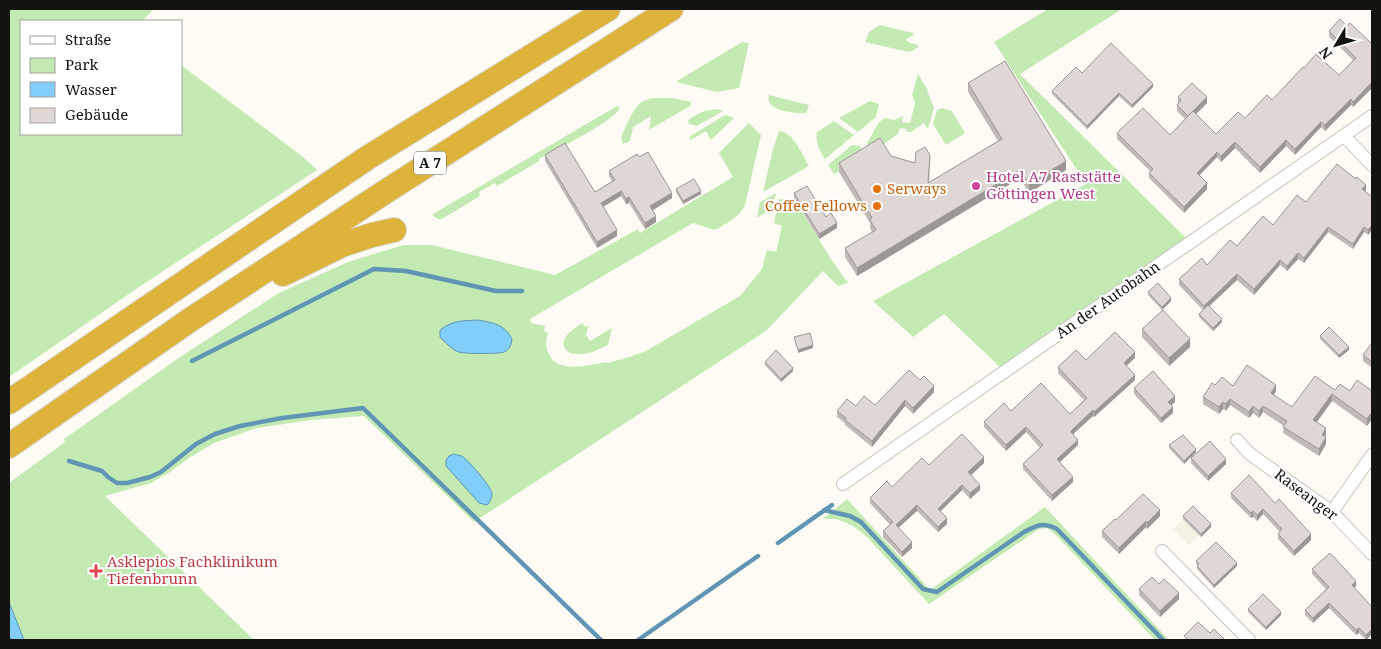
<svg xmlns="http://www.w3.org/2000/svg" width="1381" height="649" viewBox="0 0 1381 649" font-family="'Noto Serif',serif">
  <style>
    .built { fill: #f5f1e3 }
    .green { fill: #c4eab4 }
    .water { fill: #81cefb; stroke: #6096b4 }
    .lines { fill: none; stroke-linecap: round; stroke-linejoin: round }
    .stream { stroke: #6096b4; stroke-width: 4.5 }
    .street-casing { stroke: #c4c3bc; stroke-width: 14 }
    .highway-casing { stroke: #d9d9d9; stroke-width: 26 }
    .street { stroke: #fff; stroke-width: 12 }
    .highway { stroke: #deb33b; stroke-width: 24 }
    .wall { fill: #c0b9b5 }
    .shaded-wall { fill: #9c9694 }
    .building { fill: #dfd7d3; stroke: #9c9694 }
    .hotel-dot { fill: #d1479c; stroke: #fff; stroke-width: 2 }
    .food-dot { fill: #e8710a; stroke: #fff; stroke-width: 2 }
    .health-dot { fill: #e0444e; stroke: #fff; stroke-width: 2 }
    .labels { text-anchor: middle; stroke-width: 4; stroke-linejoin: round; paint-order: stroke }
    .shield { fill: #fff; stroke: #5a5a58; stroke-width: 1 }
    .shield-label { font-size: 14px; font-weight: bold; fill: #131310 }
    .hotel-label { font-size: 15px; fill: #b23c85; stroke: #fff; text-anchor: start }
    .food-label { font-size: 15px; fill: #c56008; stroke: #fff; text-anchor: start }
    .street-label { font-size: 15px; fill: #131310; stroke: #fff }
    .health-label { font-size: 15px; fill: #be3a42; stroke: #fff; text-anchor: start }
  </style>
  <rect width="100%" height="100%" fill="#fdfbf4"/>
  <path class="built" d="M1193 509 1209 526 1189 545 1173 529Z"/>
  <path class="green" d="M9 9H154L142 21H21V134H181V65L303 157 317 170 142 285 9 377Z
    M1048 9H1122L1020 74 1186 238 1000 367 944 314 913 337 873 301 1086 184 994 42Z
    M880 25 913 33 914 35 906 39 908 42 918 45 919 47 909 52 865 42 869 32Z
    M742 42 749 43 739 88 717 92 677 82V81Z
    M918 74 926 87 934 108 928 129 924 123 911 132H907L906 129 900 128 898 134 871 153 867 143 879 122 885 118 894 120 903 116 902 122 910 123 915 103 912 95Z
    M769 95 809 105 806 113C796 114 764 111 769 95Z
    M651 98H672L691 102 690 106 649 130 651 116 633 127 630 141 623 144 621 138C625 128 633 107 643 101 644 101 650 99 651 98Z
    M870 101 879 104 876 117 858 132 839 118Z
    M617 106 620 108C615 119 576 139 564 146L563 145 539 159V161L497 186 495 183 479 192 480 196 442 219H438L433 216V214Z
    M942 108 952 111 965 133 946 145 933 124 937 110Z
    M717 109 723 111 697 126 689 124 688 120C698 113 705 110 717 109Z
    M725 115 734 118 711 140 706 131 691 140 689 137Z
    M834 121 854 135 825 159C819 149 815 143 817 132Z
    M749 123 761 135 745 205C739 218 726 223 715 230L693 223 530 319 531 323 545 326 544 331 548 333C546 340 545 345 548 352 556 375 589 365 606 362L607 363 626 358 646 351 740 296 762 269 767 250 776 252 782 226 774 223 779 199H784L789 206 796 202 831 259 848 283 838 286 823 271 766 331 474 522 364 416 311 420 257 428 214 443 189 458 170 472 151 483 105 496 254 640H9V483L65 442 64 439 180 357 279 293 348 262 403 245H432L555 275 638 229 640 233 733 177 719 153Z
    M779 131C794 133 802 154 809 166L763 192 773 149Z
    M852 145 860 146 865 156 834 174 828 165Z
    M776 193 772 208 757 218 760 202Z
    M582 323 585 327 589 325 586 335 590 341 612 328 608 345C598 350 588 355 577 354 563 354 559 342 569 333 573 329 578 326 582 323Z
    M847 499 930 590 1045 507 1169 640H1155L1057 536 1047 528 1039 529 929 604 866 536 853 526 837 519H823Z"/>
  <path class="water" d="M478 320C494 323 504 324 512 339 511 345 510 350 504 352 499 354 464 354 459 352 452 350 445 342 440 337V330C453 320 462 321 478 320Z
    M454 454C454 454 461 456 462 456 468 460 492 487 492 494 492 499 490 502 487 505L479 503 446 466V460L449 456Z
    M9 602 24 640H11L9 635Z"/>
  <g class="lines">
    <path class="stream" d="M192 361 374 269 406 271 496 291H522
      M69 461 102 471 108 477 117 483H127L150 477 161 472 196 444 215 434 240 426 282 418 363 408 601 640
      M824 510 850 516 861 522 923 589 937 592 1024 532C1037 525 1043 522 1057 529L1163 640
      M778 543 832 505
      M638 640 758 556"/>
    <g class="street-casing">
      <path id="street" d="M1344 136 1372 165
        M1237 440 1250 454 1332 512 1372 554
        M843 484 1372 116
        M1332 512 1372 455
        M1162 551 1249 640"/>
    </g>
    <g class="highway-casing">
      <path id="highway" d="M283 274 342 245 372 235 394 230
        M9 402 367 158 608 9
        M9 446 190 320 388 190 671 9"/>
    </g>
    <use href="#street" class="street"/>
    <use href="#highway" class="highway"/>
  </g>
  <path class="wall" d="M1347 26 1372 44V88L1353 107 1351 105 1325 131 1321 127 1295 155 1286 146 1260 173 1235 148 1221 162 1217 157 1199 175 1207 189 1184 213 1149 178V173L1150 171 1117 139V133L1170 135 1185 119 1177 111V105L1178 103V97L1207 103 1196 114 1216 134 1245 118 1272 100 1304 68 1339 75 1353 60 1329 37V31Z
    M1082 73 1153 87 1132 108 1119 96 1087 129 1052 94V91Z
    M968 83 1066 170 1029 193 1020 178 857 276 845 257V248L872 232 870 228V223L839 172V163L891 156 915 163H930L929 183 998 141 968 92Z
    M545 155 595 192 612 181 609 176V171L639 157 672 198 653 210 656 222 645 229 629 203 626 204 621 196 603 207 617 236 597 248 545 161Z
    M676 189 701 194 683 204 676 192Z
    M1366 190 1365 191 1372 197V230L1368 235 1364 232 1353 249 1328 232 1304 263 1298 259 1287 271 1280 265 1254 295 1237 280 1209 306 1222 322 1213 331 1199 317V314L1203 310 1179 285V279L1207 265 1237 246 1273 225 1306 202Z
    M794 193 826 217 837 228 819 239 794 198Z
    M1148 292 1171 301 1162 310 1148 295Z
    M1142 329 1190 347 1169 366 1142 337Z
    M1320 336 1349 350 1339 358 1320 339Z
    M1372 343V368L1363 361V355Z
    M1135 358 1126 366 1135 380 1094 417 1093 416 1073 434 1078 445 1059 462 1073 482 1052 501 1023 469V464L1040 448 1026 432 1006 451 984 427V422L1011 411 1070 414 1084 400 1058 373V367L1086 360Z
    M765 362 793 371 781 382 765 365Z
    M920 380 934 392 913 414 905 406 872 447 845 425V423L837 417V411L856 406 875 405Z
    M1215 385 1233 386 1276 391 1274 395 1292 407 1335 390 1372 391V419L1367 426 1332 401 1317 422 1326 435 1325 436 1326 444 1319 456 1283 433 1284 426 1263 412 1259 418 1253 413 1249 418 1230 405 1226 411 1223 409 1219 414 1203 404V397Z
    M1134 388 1175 402 1171 406 1173 413 1161 423 1134 394Z
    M1169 445 1196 452 1184 464 1169 448Z
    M1191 458 1226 464 1208 481 1191 463Z
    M984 463 971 475 980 490 970 499 962 490 940 511 947 524 938 532 917 511 898 528 912 548 902 557 883 537V531L890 525 870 503V498L892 487 929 465Z
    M1231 493 1275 503 1311 540 1294 556 1278 539V534L1280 532 1263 514 1257 521 1253 517 1251 518 1231 498Z
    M1160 516 1147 529 1146 527 1119 554 1102 537V531L1116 520Z
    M1183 516 1211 527 1201 537 1183 519Z
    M1196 561 1237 566 1214 588 1197 569V566L1198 565 1196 564Z
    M1312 569 1356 586 1354 588 1372 607V634L1366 640 1359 633 1356 635 1329 608 1313 623 1305 615V610L1326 589 1312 574Z
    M1159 584 1179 599 1160 617 1139 595V589Z
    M1248 609 1281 615 1266 630 1248 612Z"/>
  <path class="shaded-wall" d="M1372 82V88L1353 107V102Z
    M1153 84V87L1132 108V105Z
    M1119 93V96L1087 129V126Z
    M1207 97V103L1188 122V116Z
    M1351 99V105L1325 131V125Z
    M1321 122V127L1295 155V149Z
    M1286 140V146L1260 173V167Z
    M1235 142V148L1221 162V156Z
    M1217 152V157L1197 178V173Z
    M1066 161V170L1029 193V184Z
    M1020 170V178L857 276V268Z
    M1207 183V189L1184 213V207Z
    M1366 185V190L1362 195V189Z
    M621 191V196L601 208V203Z
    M701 191V194L683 204V201Z
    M672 193V198L650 212V206Z
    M629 197V203L626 204V199Z
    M656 216V222L645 229V223Z
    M837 223V228L819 239V234Z
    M1372 225V230L1368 235V230Z
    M1328 227V232L1304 263V258Z
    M1364 227V232L1353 249V244Z
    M617 230V236L597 248V242Z
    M1298 253V259L1287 271V266Z
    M1280 260V265L1254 295V289Z
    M1237 274V280L1204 311V306Z
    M1171 298V301L1162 310V307Z
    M1222 319V322L1213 331V328Z
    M1190 339V347L1169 366V358Z
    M813 345V348L798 353V350Z
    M1349 347V350L1339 358V355Z
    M1135 352V358L1124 368V363Z
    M793 368V371L781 382V379Z
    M1135 375V380L1094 417V412Z
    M1276 385V391L1271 400V393Z
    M934 386V392L913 414V408Z
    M1332 394V401L1313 427V420Z
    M1175 396V402L1168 408V402Z
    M1230 399V405L1226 411V404Z
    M905 400V406L872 447V441Z
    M1223 402V409L1219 414V407Z
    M1253 406V413L1249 418V412Z
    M1263 406V412L1259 418V411Z
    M1173 407V413L1161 423V418Z
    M1093 410V416L1071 436V431Z
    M1372 412V419L1367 426V419Z
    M1026 427V432L1006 451V445Z
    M1326 428V435L1322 441V435Z
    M1326 437V444L1319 456V449Z
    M1078 440V445L1057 465V459Z
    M1196 449V452L1184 464V461Z
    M984 457V463L968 478V472Z
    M1226 459V464L1208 481V476Z
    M1073 477V482L1052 501V495Z
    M962 485V490L938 514V509Z
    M980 485V490L970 499V493Z
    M917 505V511L896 530V525Z
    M1263 509V514L1257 521V515Z
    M1160 510V516L1147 529V523Z
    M1253 511V517L1251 518V513Z
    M947 518V524L938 532V527Z
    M1146 521V527L1119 554V548Z
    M1211 524V527L1201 537V534Z
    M1311 534V540L1294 556V551Z
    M912 542V548L902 557V552Z
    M1237 563V566L1214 588V585Z
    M1356 581V586L1352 590V585Z
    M1179 593V599L1160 617V611Z
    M1329 603V608L1313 623V618Z
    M1281 612V615L1266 630V627Z
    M1359 628V633L1356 635V630Z
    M1372 629V634L1366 640V635Z"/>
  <path class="building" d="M1340 19 1347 26 1350 23 1372 44V82L1353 102 1351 99 1325 125 1321 122 1295 149 1286 140 1260 167 1235 142 1221 156 1217 152 1197 173 1207 183 1184 207 1149 173 1153 169 1117 133 1143 108 1170 135 1193 111 1216 134 1238 112 1245 118 1267 95 1272 100 1303 67 1304 68 1316 54 1339 75 1356 58 1329 31Z
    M1111 43 1153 84 1132 105 1119 93 1087 126 1052 91 1076 67 1082 73Z
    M1005 61 1066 161 1029 184 1020 170 857 268 845 248 876 230 870 220 872 218 839 163 880 138 891 156 915 163 916 152 925 147 930 155 928 183 1002 139 968 83Z
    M1192 83 1207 97 1188 116 1177 105 1181 100 1178 97Z
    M565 143 595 192 615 180 609 171 637 154 639 157 648 152 672 193 650 206 656 216 645 223 629 197 626 199 621 191 601 203 617 230 597 242 545 155Z
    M1337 164 1356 179 1357 177 1366 185 1362 189 1372 197V225L1368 230 1364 227 1353 244 1328 227 1304 258 1298 253 1287 266 1280 260 1254 289 1237 274 1204 306 1179 279 1202 258 1207 265 1230 240 1237 246 1263 216 1273 225 1297 195 1306 202Z
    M694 179 701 191 683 201 676 189Z
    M807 186 826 217 831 213 837 223 819 234 794 193Z
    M1158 283 1171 298 1162 307 1148 292Z
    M1208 305 1222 319 1213 328 1199 314Z
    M1163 310 1190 339 1169 358 1142 329Z
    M1329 327 1349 347 1339 355 1320 336Z
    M1115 332 1135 352 1124 363 1135 375 1094 412 1093 410 1071 431V432L1078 440 1057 459 1073 477 1052 495 1023 464 1043 445 1026 427 1006 445 984 422 1004 403 1011 411 1041 383 1070 414 1087 398 1058 367 1076 350 1086 360Z
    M810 333 813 345 798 350 794 337Z
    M1372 343V362L1363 355Z
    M776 350 793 368 781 379 765 362Z
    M1247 365 1276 385 1271 393 1292 407 1315 376 1335 390 1340 384 1350 391 1357 380 1372 391V412L1367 419 1332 394 1313 420 1326 428 1322 435 1326 437 1319 449 1283 427 1287 421 1263 406 1259 411 1253 406 1249 412 1230 399 1226 404 1223 402 1219 407 1203 397 1212 383 1215 385 1222 377 1233 386Z
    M909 370 920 380 924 376 934 386 913 408 905 400 872 441 845 420 846 418 837 411 847 399 856 406 864 396 875 405Z
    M1153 371 1175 396 1168 402 1173 407 1161 418 1134 388Z
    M962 434 984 457 968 472 980 485 970 493 962 485 938 509 947 518 938 527 917 505 896 525 912 542 902 552 883 531 893 522 870 498 887 481 892 487 922 458 929 465Z
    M1183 435 1196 449 1184 461 1169 445Z
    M1210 441 1226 459 1208 476 1191 458Z
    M1249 475 1275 503 1279 499 1311 534 1294 551 1278 534 1282 529 1263 509 1257 515 1253 511 1251 513 1231 493Z
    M1143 494 1160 510 1147 523 1146 521 1119 548 1102 531 1115 519 1116 520Z
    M1193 506 1211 524 1201 534 1183 516Z
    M1216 542 1237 563 1214 585 1197 566 1199 564 1196 561Z
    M1330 553 1356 581 1352 585 1372 607V629L1366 635 1359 628 1356 630 1329 603 1313 618 1305 610 1329 587 1312 569Z
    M1152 577 1159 584 1164 579 1179 593 1160 611 1139 589Z
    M1263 594 1281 612 1266 627 1248 609Z
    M1198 622 1210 633 1214 629 1225 640H1189L1184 636Z"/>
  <circle class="hotel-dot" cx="976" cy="186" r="5"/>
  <g class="food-dot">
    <circle cx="877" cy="189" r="5"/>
    <circle cx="877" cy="206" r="5"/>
  </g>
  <path class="health-dot" d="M93.5 563.5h5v5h5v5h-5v5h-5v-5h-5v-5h5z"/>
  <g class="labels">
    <rect class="shield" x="414" y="151.5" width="32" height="23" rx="4"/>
    <g class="shield-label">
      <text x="430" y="168">A 7</text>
    </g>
    <g class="hotel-label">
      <text x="986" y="182">Hotel A7 Raststätte<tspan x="986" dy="17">Göttingen West</tspan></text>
    </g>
    <g class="food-label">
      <text x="887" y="194">Serways</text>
      <text x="867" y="211" text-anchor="end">Coffee Fellows</text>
    </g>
    <g class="street-label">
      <text transform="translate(1108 300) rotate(-35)" y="5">An der Autobahn</text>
      <text transform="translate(1306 495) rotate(37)" y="5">Raseanger</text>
    </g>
    <g class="health-label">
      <text x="107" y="567">Asklepios Fachklinikum<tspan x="107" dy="17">Tiefenbrunn</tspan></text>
    </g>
  </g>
  <rect width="1381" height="649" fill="none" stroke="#131310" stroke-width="20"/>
  <rect x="20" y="20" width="162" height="115" fill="#ffffff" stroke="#a1a19f"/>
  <rect x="30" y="36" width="25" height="8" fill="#ffffff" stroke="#a1a19f"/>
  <text x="65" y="45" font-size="15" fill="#131310">Straße</text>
  <rect x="30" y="58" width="25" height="15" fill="#c4eab4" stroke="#a1a19f"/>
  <text x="65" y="70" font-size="15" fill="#131310">Park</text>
  <rect x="30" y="82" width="25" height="15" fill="#81cefb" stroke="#a1a19f"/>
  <text x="65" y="95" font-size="15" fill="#131310">Wasser</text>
  <rect x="30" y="108" width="25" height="15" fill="#dfd7d3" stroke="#a1a19f"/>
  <text x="65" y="120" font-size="15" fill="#131310">Gebäude</text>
  <g transform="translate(1336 45) rotate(232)" stroke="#ffffff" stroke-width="4" paint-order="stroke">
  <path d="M0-4L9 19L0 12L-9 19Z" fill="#131310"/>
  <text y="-8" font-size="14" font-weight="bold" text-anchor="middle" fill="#131310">N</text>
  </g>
</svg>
